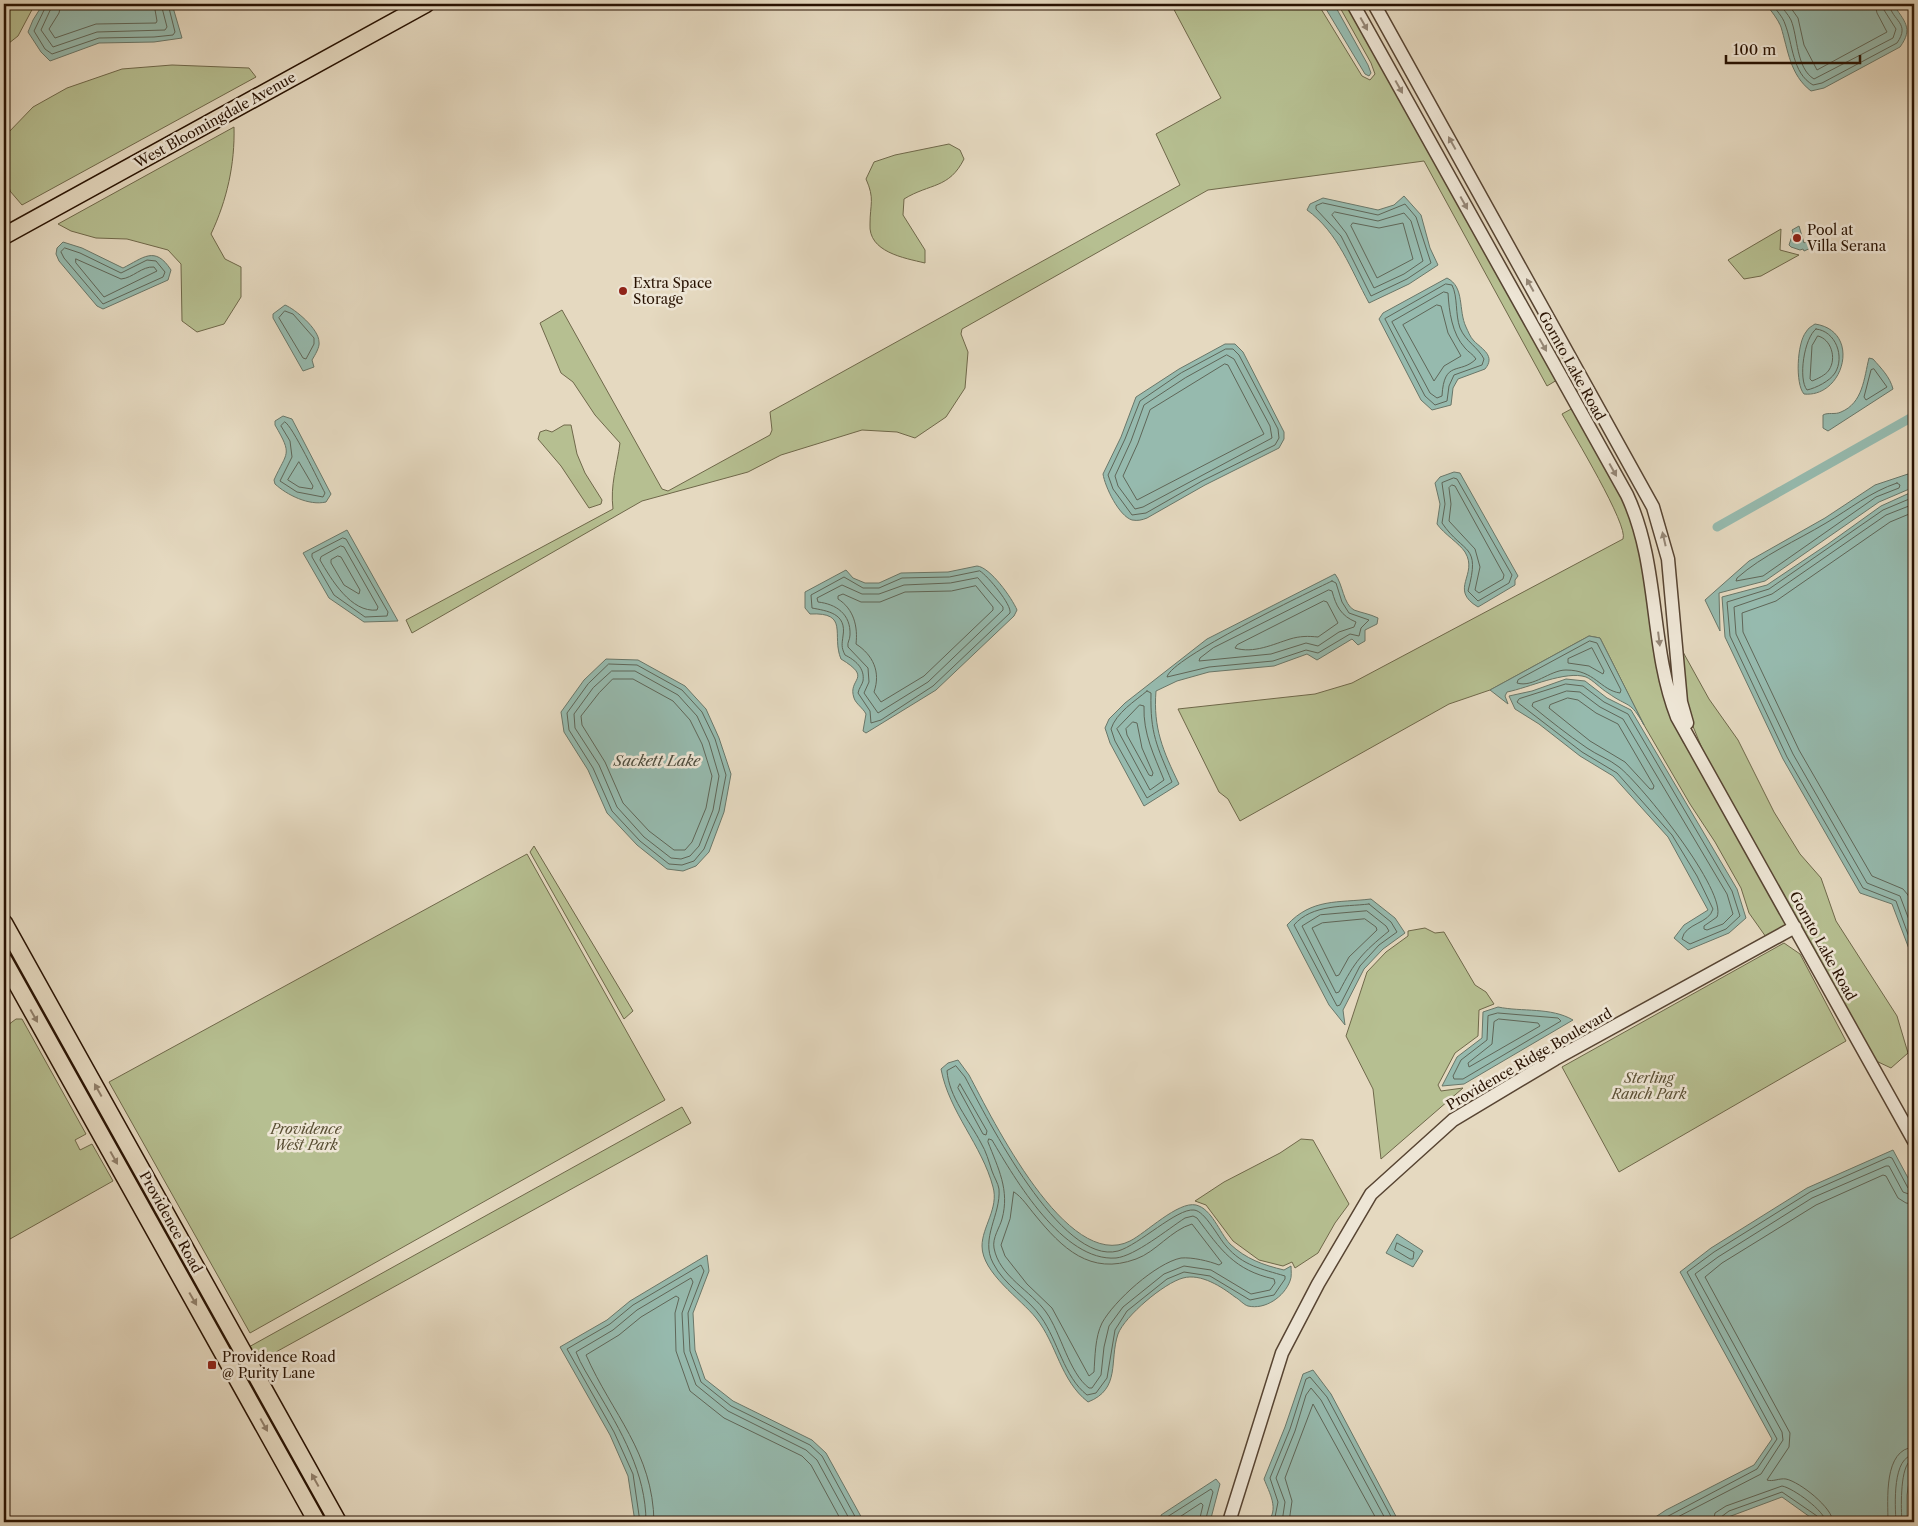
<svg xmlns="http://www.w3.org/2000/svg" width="1918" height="1526" viewBox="0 0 1918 1526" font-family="'Libre Caslon Text',serif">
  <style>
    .green { fill: #b6bf91; stroke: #6f684a }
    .water { fill: #96baae; stroke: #6a7769 }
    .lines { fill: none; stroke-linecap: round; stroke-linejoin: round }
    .shore { stroke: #5f6658; stroke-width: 1 }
    .canal { stroke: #96baae; stroke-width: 9 }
    .minor-casing { stroke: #574432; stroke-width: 15 }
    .major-casing { stroke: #281202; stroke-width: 19 }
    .minor { stroke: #eee6d6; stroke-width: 12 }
    .major { stroke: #e5d9c0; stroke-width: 16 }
    .oneway { fill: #958777 }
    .oneway2 { fill: #907f6a }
    .poi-dot { fill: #8f2418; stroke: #eee6d6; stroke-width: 2 }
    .labels { text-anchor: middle; stroke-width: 5; stroke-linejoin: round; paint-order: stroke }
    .street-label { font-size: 14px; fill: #281202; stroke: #eee6d6 }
    .poi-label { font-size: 14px; fill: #281202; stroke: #eee6d6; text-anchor: start }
    .park-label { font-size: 14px; font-style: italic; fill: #5a4f34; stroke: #eee6d6 }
    .water-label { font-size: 15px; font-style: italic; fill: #4e4d3e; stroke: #eee6d6 }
  </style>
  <rect width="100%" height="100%" fill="#e5d9c0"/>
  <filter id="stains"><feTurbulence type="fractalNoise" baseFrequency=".004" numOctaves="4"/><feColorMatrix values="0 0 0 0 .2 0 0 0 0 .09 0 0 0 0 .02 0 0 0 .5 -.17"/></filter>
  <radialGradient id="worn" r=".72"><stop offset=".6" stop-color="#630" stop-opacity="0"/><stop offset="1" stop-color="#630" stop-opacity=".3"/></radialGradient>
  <path class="green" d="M4 4H35L18 36 4 47Z
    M1171 4H1318L1362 76 1370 80 1375 74 1371 63 1338 4H1347L1557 380 1547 386 1424 161 1208 190 962 329 961 334 968 352 965 388 946 417 915 438 897 432 862 430 781 455 748 472 642 501 412 633 406 620 613 509C610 485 617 466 620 443L595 415 573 382 561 373 540 323 562 310 662 489 668 491 770 435 772 430 770 412 1180 185 1156 134 1221 98Z
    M172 65 249 68 256 77 22 205 10 191 4 161 7 134 33 107 67 88 122 69Z
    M234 127C235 164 227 200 211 234L225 259 241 267V297L224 324 197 332 182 321 181 264 168 250 127 239 96 238 71 231 58 224Z
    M949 144 960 150 964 159C949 189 930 183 904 199L903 215 925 250V263C904 258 868 252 870 224 870 204 875 199 866 179L874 162 895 155Z
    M1781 229 1780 250 1799 255 1761 276 1744 279 1728 260Z
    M1573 408 1632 518 1672 719 1683 742 1700 767 1788 925 1766 937 1749 913 1741 888 1715 842 1690 804 1644 725 1600 638 1589 636 1490 690 1449 704 1240 821 1228 799 1219 792 1178 709 1315 694 1352 683 1623 539C1629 526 1572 432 1562 414Z
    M564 425H571L577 454 585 473 602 500 601 504 589 508 561 466 538 439 540 432 546 430 552 432Z
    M1683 652 1709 699 1738 740 1774 812 1800 854 1821 878 1836 921 1897 1016 1908 1053 1891 1068 1874 1060 1708 763 1690 719 1685 693Z
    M534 846 633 1011 624 1019 530 852Z
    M527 854 665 1100 250 1333 109 1082Z
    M1425 928 1435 933 1444 932 1475 985 1486 992 1494 1004 1479 1010 1478 1036 1455 1053 1438 1085 1441 1091 1463 1088 1381 1159 1373 1089 1346 1036 1367 972 1386 952 1408 936V931Z
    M1784 943 1800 954 1846 1041 1619 1172 1562 1067Z
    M16 1019H22L86 1134 75 1140 80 1150 92 1144 113 1181 10 1239 4 1230V1028Z
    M682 1107 691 1123 256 1363 247 1348Z
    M1301 1139 1313 1140 1349 1204 1335 1223 1318 1253 1295 1268 1292 1262 1283 1266 1259 1260 1233 1241 1206 1205 1195 1201 1224 1182 1280 1153Z"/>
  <path class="water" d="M43 4H172L182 38 154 42 99 43 50 61 41 52 28 32 33 20Z
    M1323 4H1334L1368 65 1371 73 1369 76 1365 74Z
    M1766 4H1893C1904 21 1914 28 1900 47L1824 88 1811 91C1790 75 1788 50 1781 27 1778 19 1771 11 1766 4Z
    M1404 196 1421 215 1430 248 1438 265 1409 284 1369 303C1351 270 1338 232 1307 210L1310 204 1323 198 1378 210 1394 205Z
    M1799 226 1804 243 1807 241 1811 248 1804 251 1803 249 1800 250 1791 247 1789 245 1793 233 1792 230Z
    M63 242 82 248 123 268C143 258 155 245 171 270L168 280 103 309 97 306 59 261 56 254 57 248Z
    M1447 278C1465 287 1458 310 1466 327 1468 331 1470 337 1474 341 1482 349 1496 356 1485 369L1458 379 1453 388 1451 405 1432 410 1421 400 1379 319 1383 313Z
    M285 305C295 309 319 329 319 342 320 347 315 355 312 360L314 367 303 371 273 318V314Z
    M1815 324C1862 331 1844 398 1804 394 1795 384 1797 343 1806 332 1808 328 1812 326 1815 324Z
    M1225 344H1235L1243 352 1284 432V439L1279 448 1205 485 1147 518C1142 520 1138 521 1132 520 1119 516 1105 487 1103 474L1121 437 1136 397 1179 369Z
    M1869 358 1873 359C1881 368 1890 377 1893 389L1828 431 1823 428V415C1828 412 1835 415 1841 412 1863 403 1864 378 1869 358Z
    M283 416 292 419 331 494 326 502C309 506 287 495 275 484L274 480C287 451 293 456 275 425V421Z
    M1454 472 1460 473 1518 576 1515 580V585L1478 607C1448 589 1479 575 1465 552 1459 543 1444 534 1437 524L1440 504 1435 483 1440 477Z
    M1914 472V487L1879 502 1765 581 1719 593 1720 631 1705 600 1749 561 1825 518 1875 485Z
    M1914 491V962L1892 904 1860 893 1783 759 1725 637 1722 597 1767 585 1828 544 1881 506Z
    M347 530 398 621 364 622 329 598 303 553Z
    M977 566C990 567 1012 598 1017 610L1014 616 936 690 866 733 863 731 866 714C863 708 856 704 854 698 847 678 874 679 841 659 831 635 850 612 810 614L805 608V592L846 570 853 578 865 583H879L901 573 948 572Z
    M1335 574C1343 584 1343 604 1354 610 1362 613 1370 614 1378 618L1377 624 1365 630V641L1358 645 1352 639 1317 660 1307 654 1274 666 1209 672 1177 681 1156 691C1153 728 1163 751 1179 784L1144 806 1110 743 1105 728 1109 719 1125 703 1207 639Z
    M1589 636 1600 638 1644 725C1630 700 1629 708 1608 693 1601 689 1593 680 1586 677 1566 670 1528 688 1507 692L1505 696 1508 704 1490 690Z
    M606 659 638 660 685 686 706 709 719 738 731 774 724 812 709 852 696 866 683 871 667 869 637 845 607 813 588 770 564 732 561 712 584 680Z
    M1566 679 1585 681 1607 698 1631 710 1737 889 1746 918 1729 933 1688 950 1674 938 1684 925 1708 910 1668 837 1613 776 1580 756 1539 724 1515 709 1509 696 1532 691Z
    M1371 899 1395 918 1405 933 1383 949 1364 969 1343 1010 1345 1025 1329 1005 1287 925C1312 898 1338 903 1371 899Z
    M1498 1007C1522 1012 1551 1007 1573 1020L1464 1084 1442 1086 1457 1057 1482 1038 1483 1012Z
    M958 1060 969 1075C992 1118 1067 1273 1130 1241 1146 1233 1178 1201 1196 1205 1212 1209 1219 1232 1230 1244 1246 1259 1263 1265 1284 1270L1291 1266C1291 1270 1292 1277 1290 1281 1284 1297 1265 1310 1248 1306 1244 1305 1239 1299 1235 1297 1222 1287 1201 1273 1183 1278 1164 1283 1125 1316 1118 1334 1109 1361 1121 1389 1088 1402 1060 1380 1057 1344 1036 1318 1021 1299 982 1273 982 1246 982 1227 999 1208 993 1187 982 1145 949 1112 941 1069L948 1063Z
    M1893 1150 1914 1189V1465L1911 1468 1907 1495V1522H1817L1782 1497 1731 1516 1720 1522H1648L1666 1510 1754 1465 1772 1439 1680 1272 1711 1248 1807 1188Z
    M1397 1234 1423 1251 1413 1267 1386 1253Z
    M707 1255 709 1271 693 1313 695 1350 705 1379 733 1401 812 1440 826 1453 864 1522H635L628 1476 610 1435 560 1347 607 1320 630 1301Z
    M1313 1370 1331 1394 1399 1522H1267C1280 1510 1269 1492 1264 1479L1285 1427 1303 1374Z
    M1216 1479 1220 1484 1210 1522H1162L1161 1515Z"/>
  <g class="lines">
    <path class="shore" d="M47 4 34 31 45 49 52 54 99 38 154 37 173 35 175 32 168 4
      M53 4 41 30 53 47 97 32 165 30 167 27 161 4
      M61 4 59 13 49 29 55 38 96 24 156 23 157 21 154 4
      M1772 4C1776 10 1783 17 1785 24 1793 44 1792 73 1813 85L1822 83 1897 43C1911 23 1892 21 1889 4
      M1779 4C1783 9 1788 14 1791 20 1798 37 1796 68 1814 79L1893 38 1896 29 1884 10 1883 4
      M1788 4 1798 18 1804 45 1817 70 1887 32 1877 13 1875 4
      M1323 203 1378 215 1405 204 1416 217 1431 263 1407 279 1371 296 1341 236 1316 209V206Z
      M1335 212 1378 221 1404 213 1411 221 1423 261 1404 274 1374 288 1346 233 1332 215Z
      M1353 223 1379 228 1403 223 1413 259 1377 278 1351 226Z
      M65 248 80 253 121 273 147 260 156 261 165 272 163 277 103 304 64 258 61 252Z
      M76 259 121 279C133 278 142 266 154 267L157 271 104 297 76 263Z
      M1446 284 1452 285C1458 297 1455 314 1460 328 1466 342 1478 347 1484 359L1482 365 1454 375 1449 386 1447 401 1435 405 1425 396 1385 319Z
      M1444 292 1448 293C1449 311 1452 334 1465 348 1468 352 1473 354 1476 359 1460 375 1444 359 1442 396L1437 398 1430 393 1392 322Z
      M1437 305 1441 306 1448 333 1461 356 1444 366 1434 381 1403 325Z
      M285 311 293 314 314 338V344L306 359 303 358 279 318Z
      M1816 329C1836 331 1845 357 1835 373 1830 381 1816 388 1807 390 1798 379 1804 338 1816 329Z
      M1818 336C1831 339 1837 358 1829 370 1826 375 1817 379 1812 381L1810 379 1812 346Z
      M1226 349H1233L1239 355 1278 429 1279 438 1275 445 1202 481 1146 513 1132 515 1113 489 1108 475 1125 439 1140 401 1181 373Z
      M1227 355 1234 359 1270 426 1272 438 1143 507 1135 509 1118 486 1115 476 1131 441 1144 405 1185 378Z
      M1225 364 1228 365 1264 434 1137 500 1123 476 1138 443 1150 410Z
      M1874 369 1887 387 1866 400 1864 397 1871 370Z
      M285 422C292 425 319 482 325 493L323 497 297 492 280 481 292 457 290 441 281 426Z
      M299 462 313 486 312 489 299 487 288 480Z
      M1454 478 1457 479 1512 575 1509 583 1478 601 1468 591C1481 543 1464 555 1442 523L1445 504 1442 483Z
      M1897 483 1900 485 1899 488 1876 497 1763 576 1736 581 1737 578C1763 555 1796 541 1826 523 1850 509 1870 492 1897 483Z
      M1452 485 1455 486 1504 575 1503 579 1479 593 1475 590 1480 567 1475 549 1449 521 1451 504 1449 488Z
      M1914 497 1883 510 1769 589 1727 602 1730 636 1787 757 1863 888 1896 901 1914 951
      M1914 504 1886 515 1772 594 1734 607 1736 634 1793 754 1867 883 1900 896 1914 933
      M1914 512 1890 522 1776 601 1742 613 1743 632 1799 750 1872 876 1903 889 1908 895 1914 911
      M343 538 346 539 388 612 387 616 365 617 334 595 312 557V554Z
      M341 546 344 547 378 607 377 610C351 613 331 579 320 560L321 557Z
      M338 556 341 557 360 590 359 594 344 585 331 563V560Z
      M980 571C988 576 1012 605 1010 613L933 686 881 720 871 723 870 711 858 693C859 688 862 685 863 681 865 668 855 660 845 655 841 647 842 644 843 636 847 613 827 611 812 608L811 595 844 577 863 588H879L902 578 949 577Z
      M978 578 1003 607V610L928 682 878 713 864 693 869 682 868 668 848 647C847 642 850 640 850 635 851 614 836 604 818 602L817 598 842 585 862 594H879L904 585 950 583Z
      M1332 581 1336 583 1342 602 1349 613 1369 620 1361 628 1359 636 1350 634 1318 653 1306 650 1273 661 1209 667 1167 677C1171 658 1307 593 1332 581Z
      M976 586 993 607V610L924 676 881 702 874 692C881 672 873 655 856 644 858 627 854 609 838 599V596L843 594 861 602H880L905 592 951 591Z
      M1329 590 1332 591C1336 606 1341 616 1356 622L1354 627 1339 632 1318 646 1306 643 1271 654 1199 661 1200 658 1213 648Z
      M1324 601 1327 602 1338 623 1318 637C1308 636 1300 636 1290 639 1274 644 1253 654 1235 648L1237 645Z
      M1590 641 1597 643 1621 690 1620 693C1600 690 1595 670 1566 670 1550 670 1533 688 1517 683L1518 680Z
      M1592 648 1604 671 1603 674 1589 666 1568 663V659Z
      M609 664 637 665 682 690 702 712 715 739 726 775 719 811 704 849 694 861 682 865 669 864 640 841 612 811 593 768 569 730 567 713 588 684Z
      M612 671H635L678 695 697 716 709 742 719 776 713 810 699 846 690 856 681 859 671 858 644 837 617 807 599 765 575 728 574 714 593 688Z
      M613 679H633L673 701 690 720 702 744 712 776 706 808 692 842 685 850H674L649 831 623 803 605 762 582 725 581 716 599 693Z
      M1566 684 1583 686 1604 702 1628 714 1732 891 1740 916 1726 929 1690 944 1682 939C1685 923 1709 924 1713 909L1697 876 1672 835 1617 773 1582 752 1517 702 1519 699Z
      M1147 691 1151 693C1150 734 1157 746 1172 782L1147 798 1115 741 1111 729C1116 713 1135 701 1147 691Z
      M1567 691 1580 692 1600 707 1623 719 1727 894 1733 914 1723 924 1707 930 1704 929V926L1717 917C1728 892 1641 784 1619 767 1609 759 1597 755 1587 748 1568 735 1549 720 1532 706L1533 703Z
      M1568 698 1578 700 1596 713 1618 724 1654 786 1653 789H1650L1625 762 1590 741 1549 708 1550 705Z
      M1140 705 1144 706C1143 734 1154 755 1164 780L1150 790 1117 729Z
      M1133 722 1137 723 1142 748 1153 773 1152 776 1149 775 1127 735 1126 729Z
      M1369 904 1391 922 1397 932 1379 945 1360 966 1340 1005 1337 1006 1294 925C1312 904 1344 907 1369 904Z
      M1367 911 1386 926 1389 931C1362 953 1355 961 1339 992L1336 993 1302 926 1320 915Z
      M1365 919 1376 927 1377 930 1349 957 1339 975 1336 976 1312 928 1322 923Z
      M1498 1013 1558 1018 1561 1021 1463 1079H1454L1453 1076 1461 1060 1487 1040 1488 1016Z
      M1499 1019 1538 1023 1540 1026 1469 1067 1468 1063 1492 1044 1494 1022Z
      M956 1066 965 1077C987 1118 1061 1266 1118 1251 1139 1245 1177 1208 1194 1210 1205 1211 1218 1237 1226 1246 1243 1266 1262 1269 1285 1276V1279L1274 1295 1250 1300 1210 1276 1184 1272 1167 1279 1127 1311 1115 1330 1107 1378 1096 1393 1087 1395C1064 1377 1058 1341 1041 1317 1029 1299 1004 1285 993 1263 980 1238 1001 1215 999 1189 998 1183 994 1177 992 1171 989 1162 986 1151 981 1143 969 1120 949 1097 947 1071Z
      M960 1084 987 1131 986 1135 983 1134 958 1088Z
      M989 1139 992 1140C1015 1179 1063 1262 1116 1258 1135 1256 1168 1229 1185 1218L1193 1216 1197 1218C1221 1250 1234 1270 1274 1279L1275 1283 1270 1290 1251 1294 1211 1270 1184 1266 1164 1274 1123 1307 1109 1326 1104 1347 1101 1375 1092 1388H1089C1069 1373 1061 1333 1046 1312 1031 1291 999 1276 994 1248 992 1238 1000 1227 1002 1219 1010 1190 998 1168 988 1142Z
      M1014 1192C1022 1197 1029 1208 1035 1215 1062 1248 1090 1276 1136 1259 1156 1252 1171 1230 1192 1224L1222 1263 1219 1265C1209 1261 1192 1257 1181 1258 1156 1263 1114 1301 1102 1323 1095 1337 1095 1357 1094 1372L1089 1376 1052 1308 1027 1284 1005 1256 1001 1245 1010 1219Z
      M1397 1243 1414 1252 1413 1259H1410L1395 1250Z
      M640 1522 633 1474 614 1432 567 1349 610 1324 633 1305 701 1265 704 1271 688 1313 690 1351 701 1382 731 1406 810 1445 822 1456 858 1522
      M646 1522C646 1473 621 1431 596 1389 589 1377 581 1365 576 1352L613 1330 637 1310 691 1278 693 1282 682 1313 684 1352 696 1385 728 1411 806 1450 817 1460 851 1522
      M654 1522C653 1452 612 1414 586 1355L619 1335 641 1317 676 1296 679 1298 675 1313 676 1351 690 1391 724 1418 802 1456 811 1465 842 1522
      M1166 1522 1167 1517 1211 1489 1213 1492 1205 1522
      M1172 1522 1201 1503 1203 1505 1199 1522
      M1274 1522 1278 1502 1270 1478 1290 1429 1306 1379 1310 1377 1327 1397 1394 1522
      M1282 1522 1285 1502 1276 1478 1295 1431 1306 1395 1311 1388 1321 1400 1387 1522
      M1289 1522 1292 1501 1285 1478 1313 1404 1378 1522
      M1657 1522 1757 1469 1777 1439 1687 1272 1714 1252 1810 1192 1889 1157 1892 1158 1908 1188 1914 1190
      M1668 1522 1761 1474 1783 1440 1782 1432 1695 1274 1718 1257 1812 1198 1886 1166H1889L1903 1192 1914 1196
      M1713 1522 1715 1513 1726 1506 1782 1486C1793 1488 1825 1511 1826 1522
      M1719 1522 1721 1517 1729 1511 1782 1492 1817 1516 1819 1522
      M1833 1522C1833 1508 1800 1482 1786 1479 1779 1478 1773 1482 1767 1480L1789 1447 1790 1433 1705 1277 1722 1263 1816 1205 1883 1175 1886 1176 1898 1198 1906 1203 1914 1204
      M1888 1522C1888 1500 1883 1449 1914 1447
      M1896 1522C1895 1505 1892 1456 1914 1455
      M1902 1522C1901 1509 1900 1472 1909 1462L1914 1461"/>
    <path class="canal" d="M1717 527 1914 416"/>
    <g class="minor-casing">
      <path id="minor" d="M1353 4 1627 495C1660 566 1649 645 1677 717L1914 1141
        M1374 4 1653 507 1668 559 1681 702 1687 723
        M1229 1522 1282 1353 1318 1284 1371 1194 1453 1120 1555 1059 1795 927"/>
    </g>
    <g class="major-casing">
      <path id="major" d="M4 236 426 4
        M4 923 338 1522
        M4 961 317 1522"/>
    </g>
    <use href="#minor" class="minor"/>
    <use href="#major" class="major"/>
  </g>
  <defs><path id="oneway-solid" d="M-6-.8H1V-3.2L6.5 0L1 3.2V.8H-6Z" transform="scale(1.25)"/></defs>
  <g class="oneway">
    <use href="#oneway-solid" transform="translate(1364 24) rotate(61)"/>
    <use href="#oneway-solid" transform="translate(1399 87) rotate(61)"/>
    <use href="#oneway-solid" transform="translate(1452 143) rotate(-119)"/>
    <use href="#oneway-solid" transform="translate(1464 203) rotate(61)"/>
    <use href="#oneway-solid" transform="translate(1530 285) rotate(-119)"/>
    <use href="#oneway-solid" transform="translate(1543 345) rotate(61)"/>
    <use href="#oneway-solid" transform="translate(1613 470) rotate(61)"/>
    <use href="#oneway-solid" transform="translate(1664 539) rotate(-103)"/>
    <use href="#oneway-solid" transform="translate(1659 639) rotate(83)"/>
  </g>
  <g class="oneway2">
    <use href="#oneway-solid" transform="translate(34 1016) rotate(61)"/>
    <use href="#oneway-solid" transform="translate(98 1090) rotate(-119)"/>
    <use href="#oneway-solid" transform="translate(114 1158) rotate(61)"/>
    <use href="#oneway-solid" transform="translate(193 1299) rotate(60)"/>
    <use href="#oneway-solid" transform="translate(264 1425) rotate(61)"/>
    <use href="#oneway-solid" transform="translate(315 1480) rotate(-119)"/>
  </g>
  <g class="poi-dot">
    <circle cx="1797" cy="238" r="5"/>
    <circle cx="623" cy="291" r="5"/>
    <rect x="207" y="1360" width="10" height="10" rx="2.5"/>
  </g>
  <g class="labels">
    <g class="street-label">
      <text transform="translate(215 120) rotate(-29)" y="5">West Bloomingdale Avenue</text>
      <text transform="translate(1572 366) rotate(61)" y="5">Gornto Lake Road</text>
      <text transform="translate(1823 946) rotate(61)" y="5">Gornto Lake Road</text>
      <text transform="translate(1529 1059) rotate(-30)" y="5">Providence Ridge Boulevard</text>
      <text transform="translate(171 1222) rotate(61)" y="5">Providence Road</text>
    </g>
    <g class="poi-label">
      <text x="1807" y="235">Pool at<tspan x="1807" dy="16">Villa Serana</tspan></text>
      <text x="633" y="288">Extra Space<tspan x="633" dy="16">Storage</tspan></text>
      <text x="222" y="1362">Providence Road<tspan x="222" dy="16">@ Purity Lane</tspan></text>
    </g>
    <g class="park-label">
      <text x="1649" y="1083">Sterling<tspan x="1649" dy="16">Ranch Park</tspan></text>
      <text x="306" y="1134">Providence<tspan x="306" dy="16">West Park</tspan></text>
    </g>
    <g class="water-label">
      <text x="657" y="766">Sackett Lake</text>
    </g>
  </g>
  <rect width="1918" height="1526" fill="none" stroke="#e5d9c0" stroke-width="20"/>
  <rect x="5" y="5" width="1908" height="1516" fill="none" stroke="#281202" stroke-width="2.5"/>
  <rect x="10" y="10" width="1898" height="1506" fill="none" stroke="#281202"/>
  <path d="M1726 55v8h134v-8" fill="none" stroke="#281202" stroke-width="2.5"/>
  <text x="1733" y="55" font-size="15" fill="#281202" stroke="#eee6d6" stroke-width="4" paint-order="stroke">100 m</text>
  <rect width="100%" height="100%" filter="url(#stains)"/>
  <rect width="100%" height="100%" fill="url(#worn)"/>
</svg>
